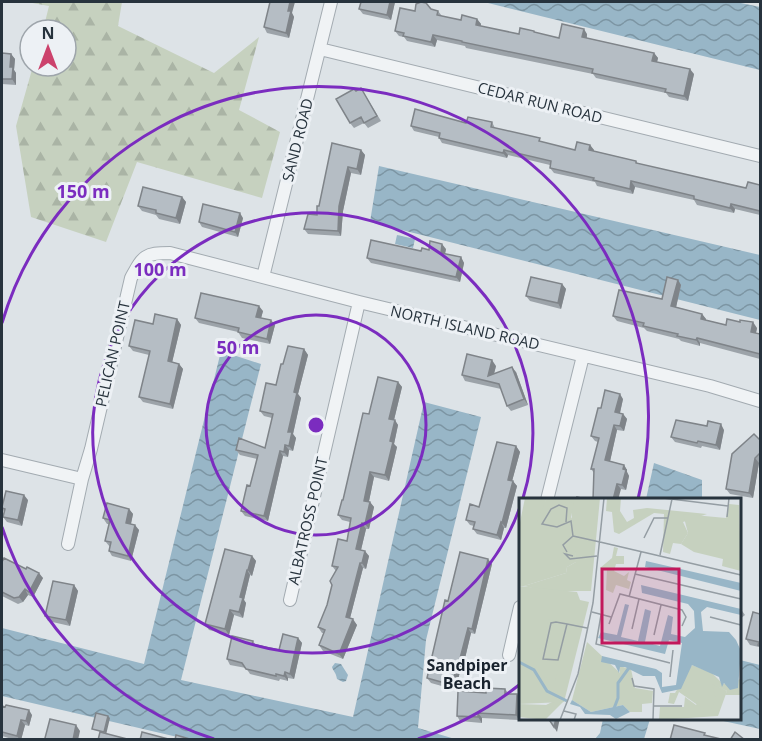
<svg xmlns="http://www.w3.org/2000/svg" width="762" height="741" viewBox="0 0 762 741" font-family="'Open Sans',sans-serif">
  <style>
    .forest { fill: url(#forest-firs) }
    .water { fill: url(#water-waves) }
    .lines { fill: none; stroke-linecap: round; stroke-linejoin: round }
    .street-casing { stroke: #a3abb1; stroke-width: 14 }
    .street { stroke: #f0f3f5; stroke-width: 12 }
    .wall { fill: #9ca3a9 }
    .shaded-wall { fill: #7f8489 }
    .building { fill: #b5bdc4; stroke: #7f8489; stroke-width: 1.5 }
    .ring { fill: none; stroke: #7b2cbf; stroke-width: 3 }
    .labels { text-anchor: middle; stroke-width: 6; stroke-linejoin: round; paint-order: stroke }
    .street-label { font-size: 15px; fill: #27333d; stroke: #edf1f5 }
    .neighbourhood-label { font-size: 16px; font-weight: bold; fill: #19232e; stroke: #edf1f5 }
    .inset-river { fill: none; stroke: #98b6c7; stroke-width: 3 }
    .inset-road { fill: none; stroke: #949da3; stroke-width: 1.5 }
    .view { fill: #c2185b; fill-opacity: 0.15; stroke: #c2185b; stroke-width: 3 }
    .inset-edge { fill: none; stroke: #27333d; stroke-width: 3 }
    .centre { fill: #7b2cbf; stroke: #edf1f5; stroke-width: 3 }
    .ring-label { font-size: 18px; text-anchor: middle; font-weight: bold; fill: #7b2cbf; stroke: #edf1f5; stroke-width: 6; stroke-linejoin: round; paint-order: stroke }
  </style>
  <defs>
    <pattern id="forest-firs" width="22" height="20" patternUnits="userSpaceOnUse" patternTransform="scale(1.5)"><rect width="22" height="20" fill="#c6d1bf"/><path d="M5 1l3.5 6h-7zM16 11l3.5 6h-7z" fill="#aab4a5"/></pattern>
    <pattern id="water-waves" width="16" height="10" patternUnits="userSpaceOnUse" patternTransform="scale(1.5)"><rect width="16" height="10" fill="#98b6c7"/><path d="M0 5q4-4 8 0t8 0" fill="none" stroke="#7c95a3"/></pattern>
  </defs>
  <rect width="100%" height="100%" fill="#dde3e7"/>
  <path class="forest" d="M27 2H122L118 26 214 73 259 37 239 110 280 132 262 198 137 162 106 242 31 217 16 126 33 66H66V30H43L49 6Z"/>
  <path class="water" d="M484 2H736L760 7V70Z
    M379 166 760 255V320L370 222Z
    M397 235 415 239 413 248 395 244Z
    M221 351 261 364 181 680 353 717 424 402 481 417 426 640 418 728 455 739H186L2 696V628L144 664Z
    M654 463 702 480V499H646Z
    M740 660 760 665V729L714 719 740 718Z
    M335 663 341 664 348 675 346 681 343 682 337 679C336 672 333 671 332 667Z
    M603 719V718L650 719 644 739H595L600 733Z"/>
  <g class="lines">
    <g class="street-casing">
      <path id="street" d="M320 49 760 156
        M263 277 331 2
        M2 460 82 479
        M547 500 583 356
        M68 544 82 479 91 449 131 278C143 256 144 253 170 253L359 302 710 386 760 401
        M290 600 359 302
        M509 655 520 607"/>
    </g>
    <use href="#street" class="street"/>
  </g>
  <path class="wall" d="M361 2H395L391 20 363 14 359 9Z
    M431 9 438 11 442 16 461 20 477 19 481 24 480 26 519 34 534 31 536 33 559 38 587 34V38L654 53 658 58 657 62 694 74 688 101 669 97 666 93 596 78 593 74 466 48 465 46 437 40 435 47 407 41 404 37 399 36 395 31 415 11Z
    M292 13 294 17 289 38 267 33 264 27Z
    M2 53 11 54 15 59 14 70 16 73V85L2 84Z
    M361 88 381 121 368 128 364 123 354 128 350 123 356 91Z
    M492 122 495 128 542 142 575 150 590 145 594 150V151L636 161 638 164 746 188 760 185V215L735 209 734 213 697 205 694 200 635 187 633 194 597 186 595 182 554 173 550 168V165L508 155 507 158 442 143 439 138V137L414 131 411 126Z
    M361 150 365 155 361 175 351 173 343 211 341 236 308 234 304 229 317 215 319 206Z
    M182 197 186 202 180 224 159 219 156 215 142 211 138 206Z
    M243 218 238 237 202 227 199 222Z
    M446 249 445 254 461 257 464 263 460 282 371 263 367 258 421 251 429 250Z
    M678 280 681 285 676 307 702 314 706 319V320L726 325 757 328 756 333 760 334V359L700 343V346L681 341 679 339 647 331 644 328 617 321 613 316 662 299Z
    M562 284 566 289 561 309 530 301 526 296Z
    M263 311 261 318 275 325 270 344 242 338 238 332 199 323 195 318Z
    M177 319 181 325 172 362 179 364 183 369 173 409 143 402 139 397 149 355 133 351 129 346 153 324Z
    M304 349 308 355 298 394 301 398 293 434 296 438 293 451 289 450 288 457 283 456 268 521 245 516 241 511 250 486 257 459 240 455 236 450 265 448 272 418 264 416 260 411 276 385 283 364Z
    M496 366 494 374 516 372 528 405 511 411 507 406 501 389 465 381 462 375Z
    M398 382 402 387 394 420 398 425 394 444 397 447 389 481 374 477 369 501 374 507 369 529H366L361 550 369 556 366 569 363 568 350 618 357 625 343 659 323 651 319 645 324 633H322L318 627 327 605 336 571 332 566 347 541 350 522 342 520 338 515 369 414Z
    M623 399 620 413 623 414 627 419 624 431 617 430 610 461 624 465 627 470V472L629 476 626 490 621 489 594 473 591 469 598 442 595 441 591 436 601 408Z
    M707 426 724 430 720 450 702 446 701 448 675 442 671 437Z
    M760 440V461L759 463 753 498 730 494 726 489Z
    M516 446 520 452 512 481 517 486 506 528H504L501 540 477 534 473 529 474 526 470 525 466 520 479 507Z
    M28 500 22 526 7 522 3 517 4 512 2 508Z
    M129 509 133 514 131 524 139 530 131 561 112 556 109 551 110 547 105 541 109 524H107L103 518Z
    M252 556 256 561 252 576 250 575 244 600 246 603 243 618 234 615 229 635 209 630 205 624Z
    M2 562 43 578 33 597 28 595 23 602 18 604 2 596Z
    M492 564 475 634 471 633 462 671H460L456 690 431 683 427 678 448 601Z
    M74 585 78 591 70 626 48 621 45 616Z
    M740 608 745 615 740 619Z
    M760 614V649L759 647 750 645 746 639Z
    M298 638 302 643 294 679 288 678V681L280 679 279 681 250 674 246 668 230 665 227 659 253 641 255 644 279 650Z
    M505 689 509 694H517L520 700 519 720 482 718V723L460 721 457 716 486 693Z
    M2 706 32 715 29 726 25 725 21 740H15L2 736Z"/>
  <path class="shaded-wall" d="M290 2H295L292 13 294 17 289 38 286 33 288 11Z
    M390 2H395L391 20 387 15Z
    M477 19 481 24 480 30 476 25Z
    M584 29 587 34 586 42 582 37Z
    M433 35 437 40 435 47 431 42Z
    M654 53 658 58 656 66 652 61Z
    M11 54 15 59 14 70 16 73V85L12 79 10 67Z
    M690 69 694 74 688 101 684 96Z
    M590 145 594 150 593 156 589 150Z
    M361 150 365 155 361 175 357 169Z
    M504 150 508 155 507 158 503 153Z
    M348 167 351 173 343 211 341 236 338 231 339 206Z
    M631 181 635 187 633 194 630 189Z
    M182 197 186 202 180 224 176 218Z
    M731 204 735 209 734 213 730 208Z
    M240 213 243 218 238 237 235 232Z
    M442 244 446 249 444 258 441 253Z
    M461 257 464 263 460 282 456 277Z
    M678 280 681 285 675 312 671 306Z
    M562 284 566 289 561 309 558 303Z
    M259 306 263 311 260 322 256 317Z
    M702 314 706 319 705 324 701 319Z
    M177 319 181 325 171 367 168 361Z
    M271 320 275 325 270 344 267 339Z
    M753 322 757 328 755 337 751 332Z
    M697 338 700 343V346L696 340Z
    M304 349 308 355 298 394 301 398 293 434 296 438 293 451 289 446 288 432 294 392Z
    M492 360 496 366 492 381 488 376Z
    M179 364 183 369 173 409 170 404Z
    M512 367 516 372 528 405 524 399Z
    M398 382 402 387 393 424 389 419Z
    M620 394 623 399 619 417 615 412Z
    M623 414 627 419 624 431 620 426Z
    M395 420 398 425 394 444 397 447 389 481 385 475 390 441Z
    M721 424 724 430 720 450 716 445Z
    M614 425 617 430 609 466 605 460Z
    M285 445 289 450 288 457 284 452Z
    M516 446 520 452 511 485 508 480Z
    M280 451 283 456 268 521 264 516Z
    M755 458 759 463 753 498 749 493Z
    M624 465 627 470V472L629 476 626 490 622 485Z
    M370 472 374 477 368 506 364 501Z
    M513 481 517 486 506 528 502 523Z
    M617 484 621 489 618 500H613Z
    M24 495 28 500 22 526 18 520Z
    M370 502 374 507 369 529 365 524Z
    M129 509 133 514 130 528 126 523Z
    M501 522 504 528 501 540 497 535Z
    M362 523 366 529 360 554 356 549Z
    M135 525 139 530 131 561 128 556Z
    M365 551 369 556 366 569 362 563Z
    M252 556 256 561 252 576 248 570Z
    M488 559 492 564 475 634 472 629Z
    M360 563 363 568 349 622 346 617Z
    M247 570 250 575 244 600 246 603 243 618 239 612 240 597Z
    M39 573 43 578 33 597 29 592Z
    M74 585 78 591 70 626 66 620Z
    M25 589 28 595 23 602 19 597Z
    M230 610 234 615 229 635 225 629Z
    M353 619 357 625 343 659 339 654Z
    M468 628 471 633 462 671 458 666Z
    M298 638 302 643 294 679 290 674Z
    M457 666 460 671 456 690 452 685Z
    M285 672 288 678V681L284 676Z
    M517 694 520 700 519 720 516 715Z
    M29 710 32 715 29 726 26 721Z
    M478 713 482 718V723L478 717Z
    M108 716 110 718 106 735 104 732Z
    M556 718H560L557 732 554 727Z
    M21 720 25 725 21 740H20L17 736Z
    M76 725 80 731 78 740H73Z"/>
  <path class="building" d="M270 2H290L288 11H291L286 33 264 27Z
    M361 2H390L387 15 359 9Z
    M421 2 426 3 431 9 438 11 437 15 461 20 462 15 477 19 476 25 519 34 520 28 534 31V32L559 38 562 24 584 29 582 37 654 53 652 61 690 69 684 96 665 92 666 89 592 73 593 69 462 42V41L433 35 431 42 403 36 404 33 395 31 400 8 415 11 416 4Z
    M2 53 11 54 10 67H13L12 79H2Z
    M361 88 377 116 364 123 361 117 350 123 336 99 354 89 356 91Z
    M415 109 466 123 468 117 492 122 491 127 540 138 539 141 575 150 577 142 590 145 589 150 636 161V163L746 188 748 182 760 185V211L731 204 730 208 694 199V196L631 181 630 189 593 180 594 178 550 168 551 161 504 150 503 153 439 138 440 133 411 126Z
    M332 143 361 150 357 169 348 167 339 206 338 231 304 229 308 214 317 215V206H319Z
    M143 187 182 197 176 218 156 213V210L138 206Z
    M203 204 240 213 235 232 199 222Z
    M371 240 421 251 422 248 429 250 430 241 442 244 441 253 461 257 456 277 367 258Z
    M531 277 562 284 558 303 526 296Z
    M667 277 678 280 671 306 702 314 701 319 726 325 727 319 740 322V320L753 322 751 332 760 334V354L697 338 696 340 677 336 678 334 643 326 644 323 613 316 619 290 662 299Z
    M201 293 259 306 256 317 271 320 267 339 238 332 239 328 195 318Z
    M155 314 177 319 168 361 179 364 170 404 139 397 150 351 129 346 135 320 153 324Z
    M288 346 304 349 294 392 297 393 288 432H292L289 446 285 445 284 452 280 451 264 516 241 511 247 485 250 486 258 455 236 450 239 438 265 448 273 414 260 411 266 383 276 385 281 364H283Z
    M467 354 492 360 488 376 512 367 524 399 507 406 499 384 462 375Z
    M378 377 398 382 389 419 395 420 390 441 393 442 385 475 370 472 364 501 370 502 365 524 362 523 356 549 365 551 362 563H360L346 617 353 619 339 654 319 645 325 630 318 627 327 605 332 585 330 581 338 567 332 566 338 539 347 541 351 518 338 515 342 500H343L363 413 369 414Z
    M605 390 620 394 615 412 623 414 620 426 614 425 605 460 624 465 623 469 626 470 622 485 617 484 613 500H593L594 469H591L599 438 591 436 598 408H601Z
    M676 420 707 426 708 421 721 424 716 445 698 441 697 443 671 437Z
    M754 434 760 440V453L755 458 749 493 726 489 732 454Z
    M497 442 516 446 508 480 513 481 502 523 501 522 497 535 473 529 475 522 466 520 470 504 479 507Z
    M6 491 24 495 18 520 3 517 5 509 2 508V507Z
    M577 497 590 500H577Z
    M107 503 129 509 126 523 135 525 128 556 109 551 111 542 105 541 110 520 103 518Z
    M225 549 252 556 248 570H247L240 597 243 598 239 612 230 610 225 629 205 624Z
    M460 552 488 559 472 629 468 628 458 666H457L452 685 427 678 445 600 448 601Z
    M4 558 26 569 27 567 39 573 29 592 25 589 19 597 14 598 2 592V562Z
    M53 581 74 585 66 620 45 616Z
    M753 612 760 614V646L758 645 759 642 746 639Z
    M283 634 298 638 290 674 285 672 284 676 276 674V676L246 669 242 663 227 659 232 636 253 641 252 644 279 650Z
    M486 688 505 689V694H517L516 715 478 713V717L457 716 458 691 486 693Z
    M6 705 29 710 26 721 21 720 17 736 2 732V706L5 707Z
    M96 713 108 716 104 732 92 729Z
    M548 718H556L554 727Z
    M50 719 76 725 73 740H50L45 738Z
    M674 725 705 733 704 735 725 740H670Z
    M100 732 131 740H98Z
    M142 732 172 740H140Z
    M735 732 745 740H730Z
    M176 735 193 740H175Z"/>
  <g class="ring">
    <circle cx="316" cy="425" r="110"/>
    <path d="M520 507A220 220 0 1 1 523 498"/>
    <path d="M519 685A330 330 0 0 1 418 739M214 739A330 330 0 0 1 2 527M2 323A330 330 0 0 1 638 499"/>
  </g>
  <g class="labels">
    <g class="street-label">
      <text transform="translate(540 103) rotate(14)" y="5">CEDAR RUN ROAD</text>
      <text transform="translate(298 140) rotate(-76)" y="5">SAND ROAD</text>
      <text transform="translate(465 328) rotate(13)" y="5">NORTH ISLAND ROAD</text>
      <text transform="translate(113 354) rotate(-77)" y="5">PELICAN POINT</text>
      <text transform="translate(308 521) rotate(-77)" y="5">ALBATROSS POINT</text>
    </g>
    <g class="neighbourhood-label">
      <text x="467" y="671">Sandpiper<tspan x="467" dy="18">Beach</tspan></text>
    </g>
  </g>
  <g transform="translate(519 498)">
    <rect width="222" height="222" fill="#dde3e7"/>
    <path d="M28 0H81L72 93H26L5 88 47 75 48 69 57 64 52 10 17 26 15 23ZM88 0H102L101 13 108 24 115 20 114 12 128 10 188 16 164 24 169 35 162 46 154 45 151 56 144 54 145 16 135 15 100 36 95 34 93 14 87 13ZM95 49 99 50 97 58H105V66H97L95 73 105 78 110 74 108 82 112 84 110 91 97 87 94 95 87 92 88 71 81 70 93 60ZM193 185 208 193 199 218 140 222 141 209H165L166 199 177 207ZM39 201 44 204 26 222 0 219V206L27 207Z" fill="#c6d1bf"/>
    <path d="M220 0 222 73 203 68 204 61 175 54 162 46 169 35 164 16 207 20 210 6 220 7ZM0 88 58 94 61 102 70 104 45 204 0 206ZM68 144 101 175 100 168 112 171 116 190 134 193 133 205 123 206V214H111L104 207 72 214 53 202ZM173 167 193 175 204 186 222 181V197H206L208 193 193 186 197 202 190 215 160 194 155 206 149 205 151 195H156Z" fill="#c6d1bf"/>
    <path d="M6 0H28L17 25 34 4 55 5 52 19 56 26 57 64 48 69 47 75 5 88H0V29ZM29 121 63 128H50L36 183 25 179 11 165 0 162V152L9 143 23 153Z" fill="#c6d1bf"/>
    <path d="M127 63 222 85V93L126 69ZM122 87 222 111V117L188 109 182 114 184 133 210 134 217 142 222 153 219 190 211 192 205 185 203 189 200 179 173 167 162 191 143 195 136 178H124L106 169H101L100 175 96 167 82 164 83 158 137 171 143 175V189L157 187 163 145 150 142 146 156 79 140 82 134 98 137 106 106 110 107 102 139 119 143 126 111 132 113 126 144 141 148 149 117 154 119 152 136 166 139 176 130 175 113 169 106 123 95ZM53 202 72 214 104 207 111 214 97 221 91 217 66 216 61 209 51 206Z" fill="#98b6c7"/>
    <path class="inset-river" d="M0 164 15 172 28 193 48 203M94 213 99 200V185L112 167"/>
    <path class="inset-road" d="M144 0 209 8M208 19 210 0M47 24 48 10 40 7 32 11 23 26 38 29 52 23 54 38M54 38 81 44M125 40 135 20H149M81 44 222 77M48 54 44 47 54 38M141 57 153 1M54 58 46 56 51 61 78 58M116 76 222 101M110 99 122 54M73 114 92 119M82 117 77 146 151 165M191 119 222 127M48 126 39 162 24 161 32 125 37 124 48 126 68 130M90 126 101 96 163 112 167 119 163 128M113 131 120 101M135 137 142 107M151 179 154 152M113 180 115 188 135 191 134 222M135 208H163M45 213 57 216 55 222M41 222 59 176 74 105 85 0"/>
    <path class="view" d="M83 71H160V145H83Z"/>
    <rect width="222" height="222" class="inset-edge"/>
  </g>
  <circle cx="316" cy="425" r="9" class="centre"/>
  <g class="ring-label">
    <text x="83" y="198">150 m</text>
    <text x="160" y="276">100 m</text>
    <text x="238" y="354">50 m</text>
  </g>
  <rect width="762" height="741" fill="none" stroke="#27333d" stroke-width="6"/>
  <g transform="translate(48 48)"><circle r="28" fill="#edf1f5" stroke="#9ea5ab" stroke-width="1.5"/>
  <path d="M0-4.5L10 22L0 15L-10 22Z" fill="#cc426c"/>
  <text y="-9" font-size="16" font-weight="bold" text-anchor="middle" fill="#27333d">N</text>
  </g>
</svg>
